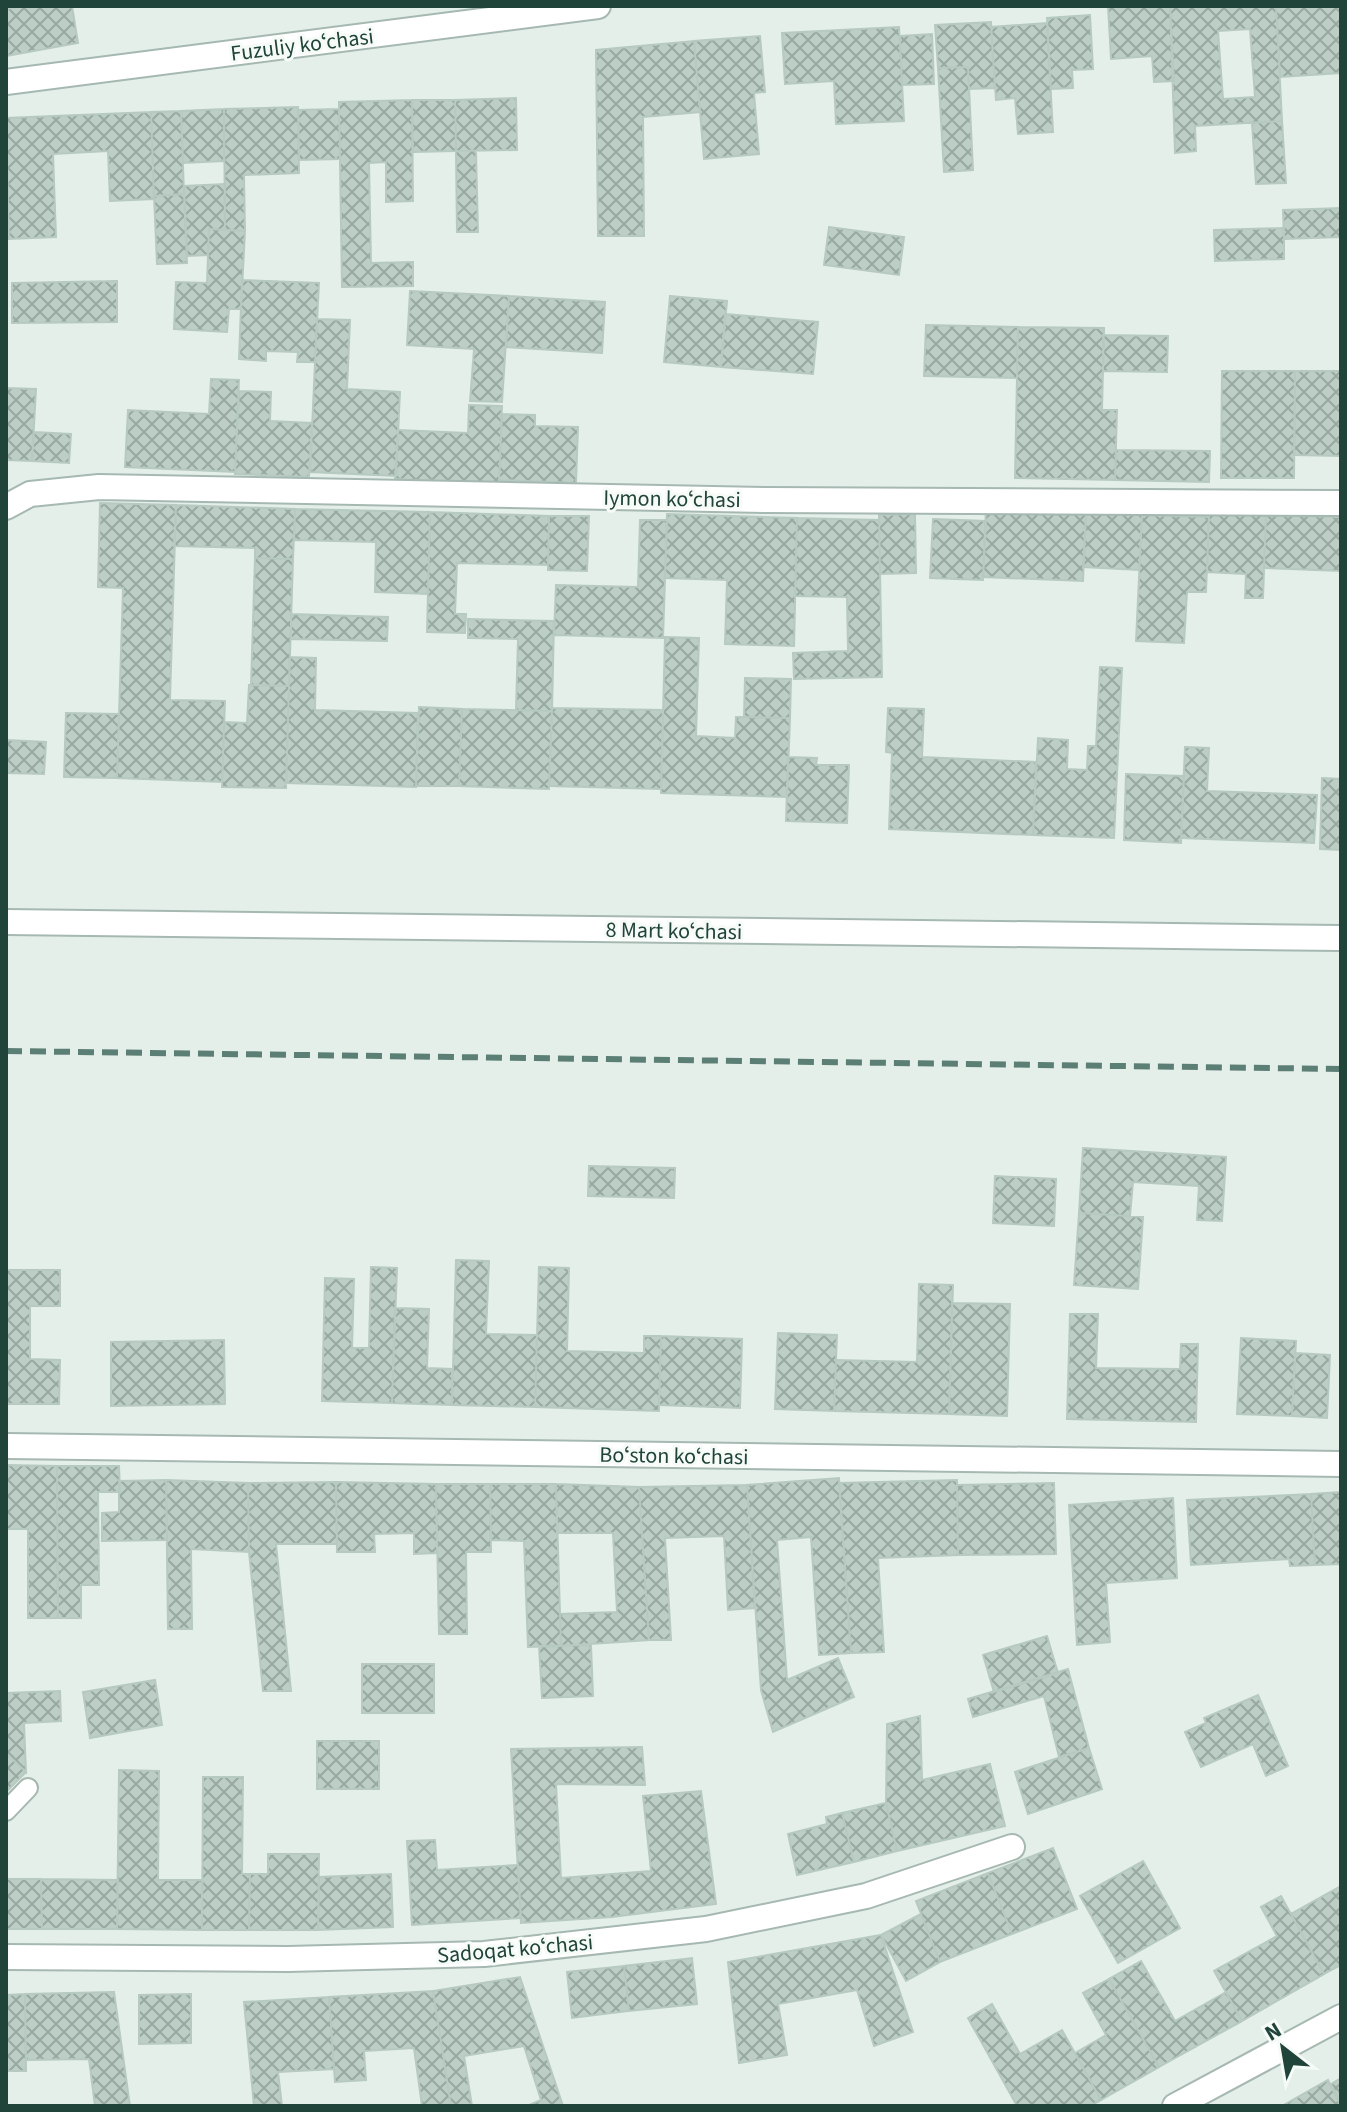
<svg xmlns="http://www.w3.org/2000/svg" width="1347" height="2112" viewBox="0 0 1347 2112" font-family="'Source Sans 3',sans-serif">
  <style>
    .building { fill: url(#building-cross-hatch); stroke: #b6cac1; stroke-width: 2; fill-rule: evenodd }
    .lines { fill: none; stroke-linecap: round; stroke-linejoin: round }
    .lane-casing { stroke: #a6b8b2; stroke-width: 22 }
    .street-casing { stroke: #a6b8b2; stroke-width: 28 }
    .lane { stroke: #fff; stroke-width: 18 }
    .street { stroke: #fff; stroke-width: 24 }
    .rail { stroke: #5c7f75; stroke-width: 6; stroke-dasharray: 16 8; stroke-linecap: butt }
    .labels { text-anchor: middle; stroke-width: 6; stroke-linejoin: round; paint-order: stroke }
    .street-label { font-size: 22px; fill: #21443a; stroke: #f6fbf8 }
  </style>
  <defs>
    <pattern id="building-cross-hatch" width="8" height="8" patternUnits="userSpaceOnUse" patternTransform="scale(2)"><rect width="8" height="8" fill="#bccec6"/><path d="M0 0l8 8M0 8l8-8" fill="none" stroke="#98a9a2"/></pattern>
  </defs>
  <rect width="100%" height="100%" fill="#e5efea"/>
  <path class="building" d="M24 6H72L78 43 6 56V9Z
    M1108 6H1170L1174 81 1154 82 1152 56 1111 59Z
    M1170 6H1276L1282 121 1195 126 1196 151 1175 153ZM1250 29 1255 97 1223 99 1218 31Z
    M1276 6H1341V73L1280 77Z
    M1090 15 1093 69 1072 70 1073 88 1051 89 1047 18Z
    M991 22 995 88 969 89 968 67 938 68 935 25Z
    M1047 23 1053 132 1018 134 1015 98 996 100 991 27Z
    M899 27 904 121 836 124 834 81 785 84 782 33Z
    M932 34 934 84 902 85 900 36Z
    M760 36 765 92 754 93 759 154 704 159 694 41Z
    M694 41 700 112 643 117 644 236H598L596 50Z
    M968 67 973 170 944 172 938 68Z
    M516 98 517 150 456 151 455 100Z
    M412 100H455L456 151 413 152Z
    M412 100 413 201 386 202V162L369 163 371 263 413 262V286L342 287 339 102Z
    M298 107 299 173 244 175 245 231 225 230 224 109Z
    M224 109V161L183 163 181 111Z
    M339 109 340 159 299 160 298 110Z
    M181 111 184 194 154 196 151 112Z
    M151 112 154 199 110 201 108 151 53 154 56 237 9 239 6 118Z
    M1282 121 1286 183 1256 184 1252 123Z
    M456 151H476L478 232H457Z
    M6 156 9 239H6Z
    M225 184V230L209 229 208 255 187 256 184 186Z
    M184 194 187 263 157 264 154 196Z
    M1341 208V237L1284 239 1283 210Z
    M829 227 904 237 899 275 824 265Z
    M1284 228V259L1215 261 1214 230Z
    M209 229 245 231 241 309H229L227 332 174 329 176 282 207 283Z
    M242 280 319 283 315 362H297L298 352 266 351V361L239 359Z
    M117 281V322L12 323V283Z
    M410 291 509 296 502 402 470 401 474 349 407 345Z
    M509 296 605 302 602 353 506 347Z
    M670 296 727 301 721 367 664 362Z
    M725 314 818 322 813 374 721 367Z
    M317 319 350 320 347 389 400 392 396 476 310 472Z
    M926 325 1018 327 1017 378 924 376Z
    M1018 327 1104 328 1102 410H1117L1115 480 1015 478Z
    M1103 335 1168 336 1167 372 1103 371Z
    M1222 371H1295L1294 478H1221Z
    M1295 371H1341V456L1294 455Z
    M211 379 239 380 235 472 125 467 128 410 209 414Z
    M6 388 36 389 32 461 6 460Z
    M239 391 271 392 270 421 312 423 309 477 235 474Z
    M469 405 502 406 499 484 395 479 398 430 468 433Z
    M502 414 535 415V426L578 427 576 483 499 480Z
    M34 432 71 434 69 463 32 461Z
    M1116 450 1210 451 1209 482 1115 480Z
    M100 503 176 505 170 700 225 701 222 782 117 778 123 588 98 587Z
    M176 505 295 509 293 559 255 558V548L174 546Z
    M986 508 1086 513 1083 581 983 577Z
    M295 509 430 512 428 594 375 592 376 542 294 540Z
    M430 512 549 516 548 565 457 563 455 614H466L465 633 427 632Z
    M1086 513 1142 515 1139 570 1083 567Z
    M1209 513 1266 515 1263 598H1245L1246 574 1207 572Z
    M667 514 797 518 794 646 725 644 727 580 665 578Z
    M915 514 916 573 880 574 879 515Z
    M1142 515 1209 517 1206 592H1187L1184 643 1136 641Z
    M1266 515 1341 517V571L1264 568Z
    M549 516H589L587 571 548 570Z
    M797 518 879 520 882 677 794 679 793 653 848 651 847 597 795 596Z
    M933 519 986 521 983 580 930 578Z
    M640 520H667L663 638 554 635 556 585 638 587Z
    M255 558 293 559 289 686 251 685Z
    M291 614 388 617 387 641 291 639Z
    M468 619 554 621 552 711 516 710 518 639 468 638Z
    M665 637 699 638 696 736 735 738 736 717 790 718 787 797 661 793Z
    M290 657 316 658 315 710 418 713 416 787 286 783Z
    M1100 667 1122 668 1114 838 1033 835 1038 738 1068 740 1067 769 1087 770 1088 746H1096Z
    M745 678 791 679 790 718 744 717Z
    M249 685 289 686 286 788 222 787 224 722 247 723Z
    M419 707 462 709 459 786H416Z
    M552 708 663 710 661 789 549 786Z
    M888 708 924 709 922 757 1036 762 1033 835 889 829 892 753 886 752Z
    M462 709 552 711 549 789 459 786Z
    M66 713 119 714 117 778 64 777Z
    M6 740 46 742 44 774 6 773Z
    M1185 747 1209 748 1207 791 1317 795 1314 843 1181 838Z
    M788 757 817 758 816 765H849L847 823 786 821Z
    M1126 774 1184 776 1181 843 1124 840Z
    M1322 778 1341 779V850L1320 849Z
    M1083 1148 1226 1157 1222 1221 1197 1220 1199 1186 1133 1182 1130 1216 1079 1213Z
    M589 1166 675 1168 674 1198 588 1196Z
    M995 1176 1056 1179 1054 1226 993 1223Z
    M1079 1213 1143 1217 1138 1289 1074 1285Z
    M456 1260 489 1261 486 1334 537 1335 535 1407 452 1405Z
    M371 1267 397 1268 392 1403 322 1401 325 1278 354 1279 352 1348H369Z
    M539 1267 569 1268 567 1351 644 1353V1336H661L659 1411 535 1407Z
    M6 1270H60V1306H30V1359L60 1360 59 1404H6Z
    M919 1284 953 1285 949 1414 834 1411 836 1360 917 1362Z
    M952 1303 1010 1304 1007 1416 949 1414Z
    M395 1308 429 1309 427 1368 452 1369V1405L392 1403Z
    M1070 1314H1098L1096 1368 1180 1369 1181 1344H1198L1196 1422 1067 1419Z
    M778 1333 837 1335 834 1411 775 1409Z
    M661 1336 742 1339 740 1408 659 1405Z
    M1241 1338 1296 1341 1292 1416 1237 1414Z
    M224 1340 225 1404 111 1406V1342Z
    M1295 1353 1330 1355 1327 1418 1292 1416Z
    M6 1465 57 1466 58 1618H28V1529H6Z
    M57 1466H119L120 1492H98L99 1585H81V1618H58Z
    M839 1478 851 1653 819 1655 811 1537 777 1540 787 1680 838 1658 854 1697 773 1732 761 1690 747 1485Z
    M166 1480 167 1540 102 1541V1513L119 1512V1481Z
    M166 1480 248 1483 249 1552 191 1549 192 1629H168Z
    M957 1480 958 1555 878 1558 884 1652 851 1653 839 1483Z
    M336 1482 337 1544H276L291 1691H263L249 1552 248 1483Z
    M336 1482 436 1484 437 1553 414 1554V1533L374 1534 375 1552H337Z
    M1054 1483 1056 1554 958 1555 957 1485Z
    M436 1484H490L491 1552H466L467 1634H439Z
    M490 1484H556L561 1646 528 1647 524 1541 491 1540Z
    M556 1484 639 1487 649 1640 561 1646 560 1614 617 1612 613 1533H557Z
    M747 1485 755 1608 728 1610 724 1536 665 1538 671 1640H649L639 1487Z
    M1341 1492V1564L1315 1565 1311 1494Z
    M1311 1494 1315 1565 1290 1566 1289 1559 1191 1565 1187 1500Z
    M1173 1498 1177 1578 1106 1583 1110 1642 1077 1645 1069 1505Z
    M1047 1636 1058 1673 994 1692 983 1655Z
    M591 1645 593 1696 542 1698 539 1646Z
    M362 1664H434V1713H362Z
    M1068 1669 1089 1748 1059 1757 1044 1696 973 1717 968 1699Z
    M155 1680 162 1725 90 1738 83 1692Z
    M60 1691 61 1721 24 1723 26 1772 6 1753V1693Z
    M1258 1695 1288 1766 1266 1776 1253 1744 1201 1767 1185 1732 1206 1723 1204 1718Z
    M920 1716 922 1780 990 1764 1005 1826 897 1851 886 1803 887 1724Z
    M317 1741H379V1789H317Z
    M642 1747 645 1785 556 1784 561 1878 651 1871 643 1796 701 1791 716 1904 612 1917 521 1923 511 1749Z
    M1089 1748 1102 1789 1028 1814 1015 1772Z
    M6 1753 26 1772 6 1792Z
    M119 1770 159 1771 158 1880H202V1930L117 1929Z
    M203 1777H243L242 1874H250L249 1930H202Z
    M886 1803 897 1851 854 1862 842 1813Z
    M842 1813 854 1862 797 1875 788 1834 827 1824 826 1817Z
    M435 1840 437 1870 518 1865 521 1918 412 1925 407 1841Z
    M1053 1848 1077 1909 1012 1934 988 1873Z
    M268 1854H319L318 1930H249L250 1874H268Z
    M1143 1861 1180 1928 1118 1963 1080 1896Z
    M988 1873 1012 1934 940 1962 916 1901Z
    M391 1874 393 1927 318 1930 319 1877Z
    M6 1879H41L42 1929H6Z
    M41 1879 118 1880 117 1929H42Z
    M1341 1886V1965L1324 1974 1291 1914Z
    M1281 1896 1324 1974 1242 2021 1214 1971 1277 1936 1261 1907Z
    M921 1914 940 1962 906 1981 881 1935Z
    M881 1935 913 2032 874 2046 857 1990 778 2004 787 2055 739 2063 728 1962Z
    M692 1958 697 2004 629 2011 624 1966Z
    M1141 1961 1175 2021 1226 1992 1242 2021 1159 2067 1109 1979Z
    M624 1966 629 2011 572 2018 567 1972Z
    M520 1977 563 2106H527L541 2100 524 2046 464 2056 472 2106H451L433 1991Z
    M1109 1979 1159 2067 1101 2100 1075 2053 1106 2035 1083 1993Z
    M433 1991 451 2106H422L414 2048 364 2051 366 2080 335 2082 329 1997Z
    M114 1992 130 2106H95L89 2059 26 2060 25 1994Z
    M25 1994 26 2071H6V1995Z
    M191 1994V2043L139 2044V1995Z
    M329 1997 334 2069 278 2072 282 2106H254L244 2002Z
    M992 2004 1020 2054 1062 2030 1101 2100 1090 2106H1017L968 2018Z
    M1341 2078V2103L1331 2084Z
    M1328 2080 1341 2106H1282Z"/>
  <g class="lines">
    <g class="lane-casing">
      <path id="lane" d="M6 1811 28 1788"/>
    </g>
    <g class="street-casing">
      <path id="street" d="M6 82 598 6
        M6 507 30 494 99 487 767 500 1341 503
        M6 922 1341 938
        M6 1446 1341 1464
        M6 1957 288 1959 484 1954 706 1929 866 1896 1012 1847
        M1175 2106 1341 2017"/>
    </g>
    <use href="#lane" class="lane"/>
    <use href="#street" class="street"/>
    <path class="rail" d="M6 1051 1341 1069"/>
  </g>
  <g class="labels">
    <g class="street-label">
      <text transform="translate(302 44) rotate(-7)" y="8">Fuzuliy koʻchasi</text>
      <text transform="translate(672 498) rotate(1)" y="8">Iymon koʻchasi</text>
      <text transform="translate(674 930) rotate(1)" y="8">8 Mart koʻchasi</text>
      <text transform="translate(674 1455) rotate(1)" y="8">Boʻston koʻchasi</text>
      <text transform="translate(515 1948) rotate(-5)" y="8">Sadoqat koʻchasi</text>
    </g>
  </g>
  <rect width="1347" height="2112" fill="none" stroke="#21443a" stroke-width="16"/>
  <g transform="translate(1283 2048) rotate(329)" stroke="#f6fbf8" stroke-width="6" paint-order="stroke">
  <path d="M0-6L14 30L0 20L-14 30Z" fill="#21443a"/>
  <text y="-12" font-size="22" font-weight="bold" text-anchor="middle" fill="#21443a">N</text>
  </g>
</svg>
